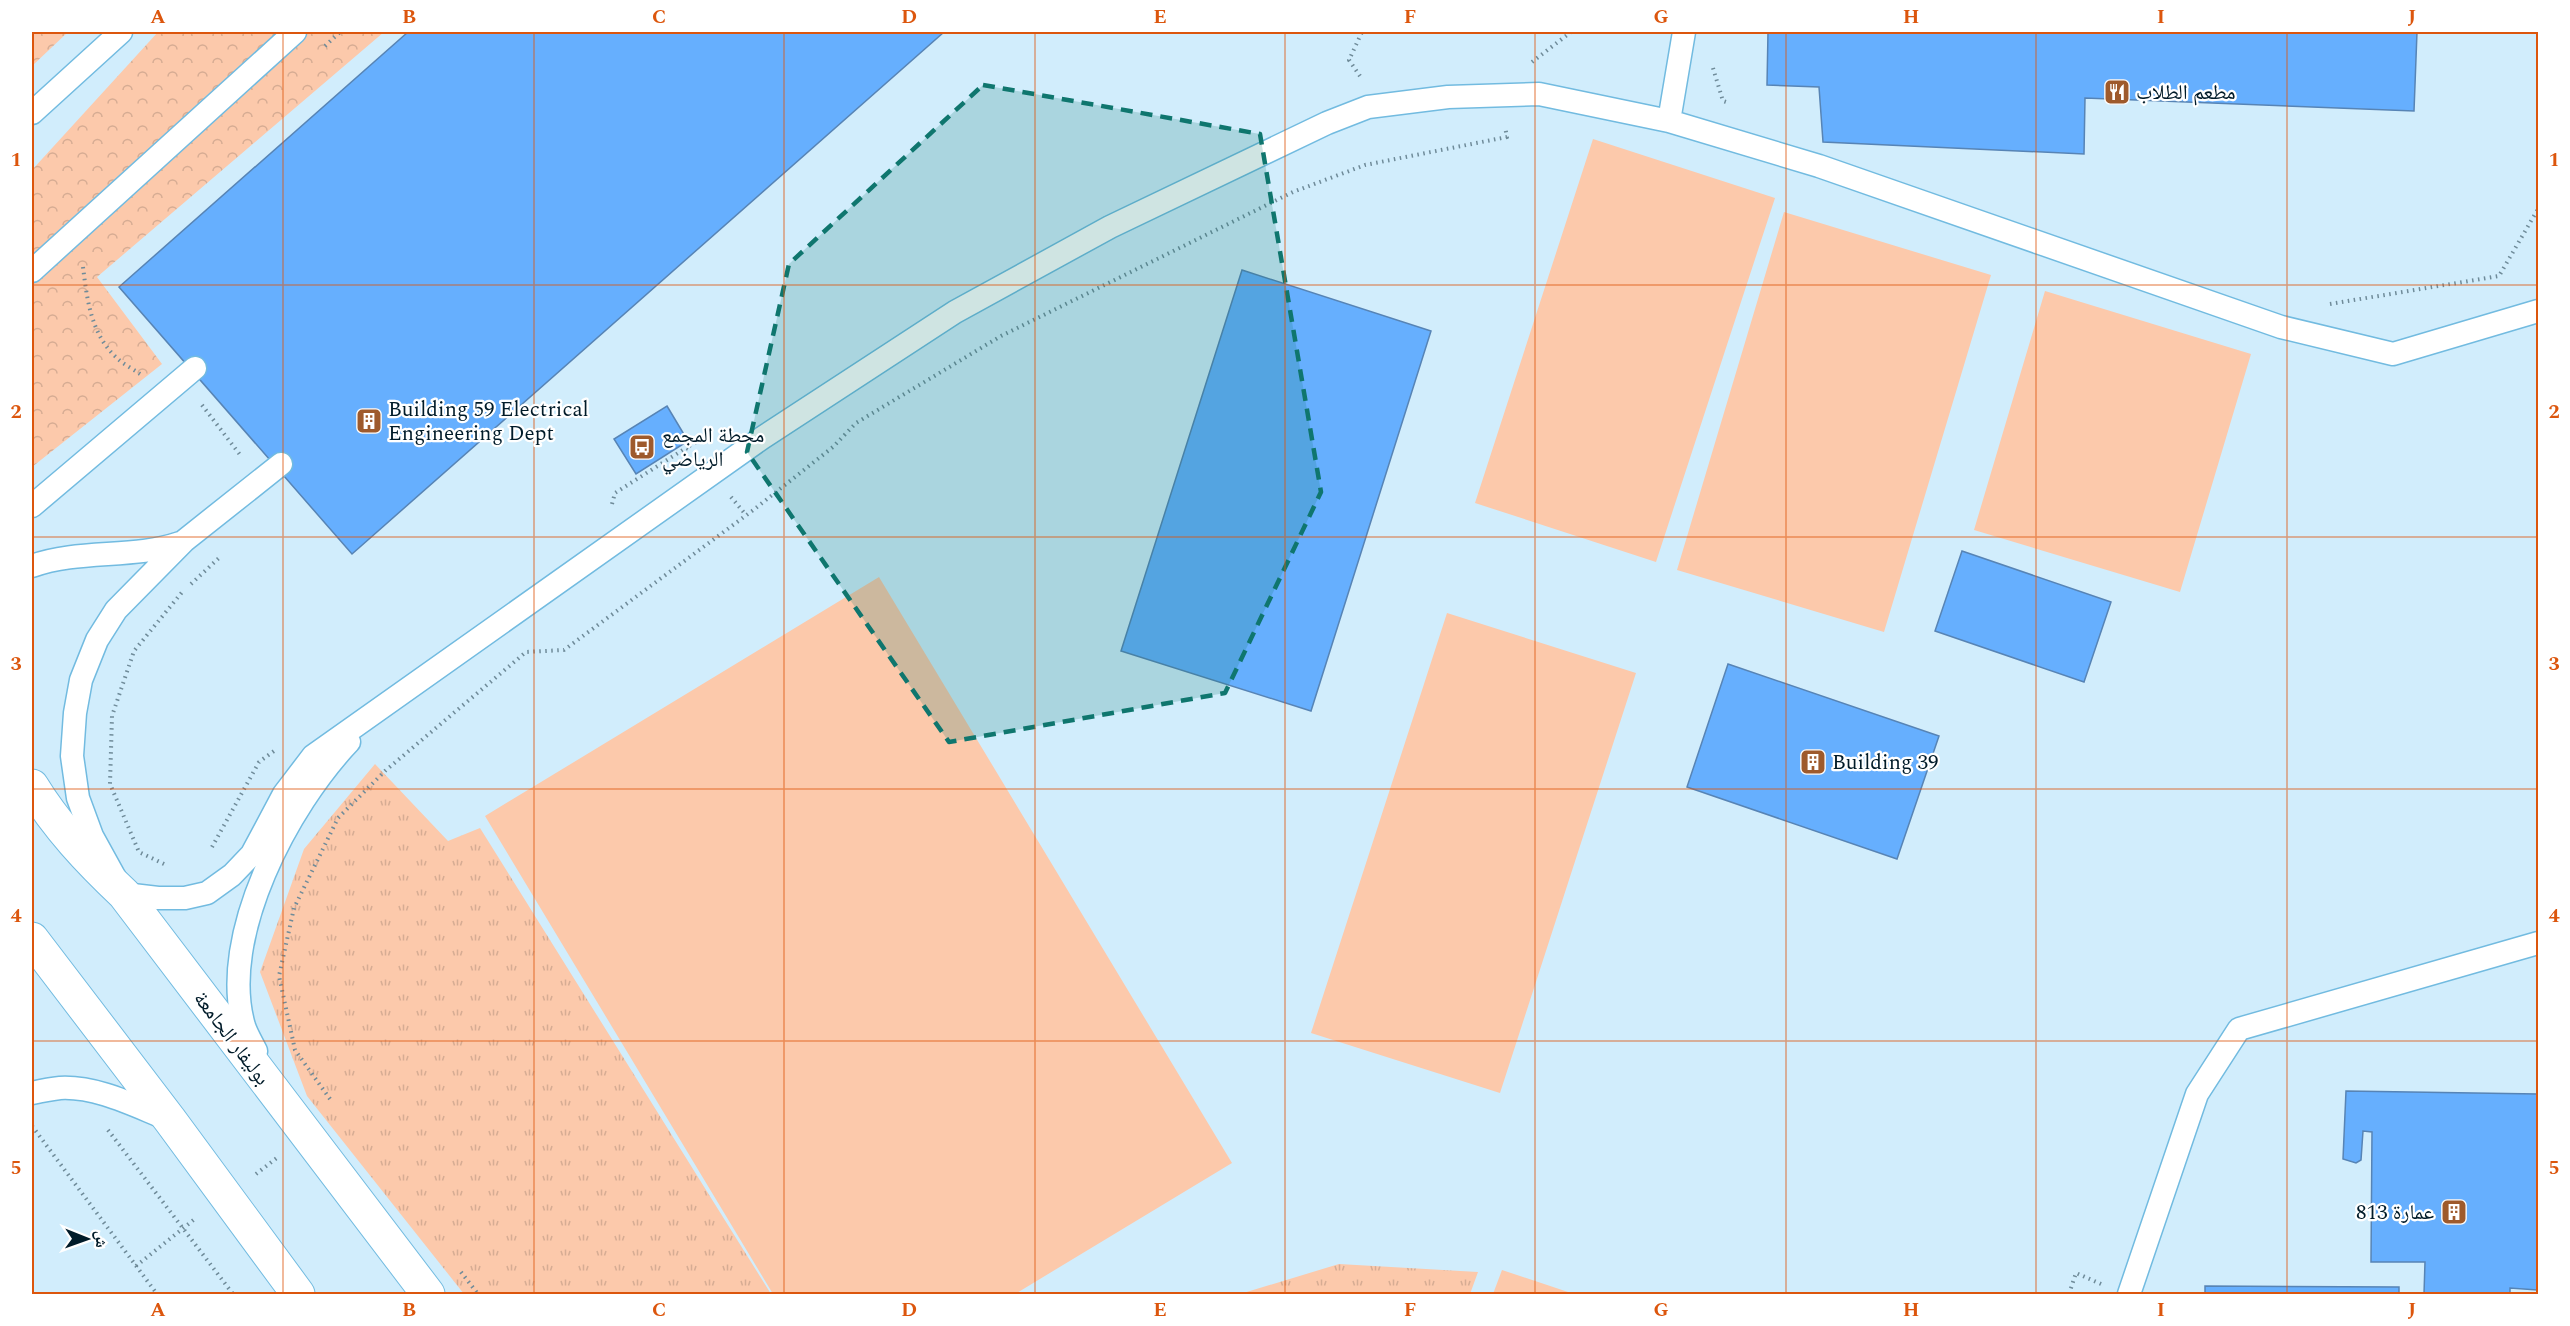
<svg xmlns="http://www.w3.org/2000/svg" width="2570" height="1326" viewBox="0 0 2570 1326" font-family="Spectral,'Noto Naskh Arabic',serif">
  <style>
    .grass { fill: url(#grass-tufts) }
    .forest { fill: url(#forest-crowns) }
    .garden { fill: #fcc9ab }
    .building { fill: #66affe; stroke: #5784b5; stroke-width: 1.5 }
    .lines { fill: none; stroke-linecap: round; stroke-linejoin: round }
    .service-casing { stroke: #72bbe0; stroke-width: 25 }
    .tertiary-casing { stroke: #72bbe0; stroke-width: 35 }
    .path { stroke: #6f8b99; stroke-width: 4; stroke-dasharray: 1.5 4.5; stroke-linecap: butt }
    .service { stroke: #fff; stroke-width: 22 }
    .tertiary { stroke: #fff; stroke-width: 33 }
    .marked { fill: #0f766e; fill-opacity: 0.2; stroke: #0f766e; stroke-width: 4.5; stroke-dasharray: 12 8; stroke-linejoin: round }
    .grid { fill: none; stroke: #dc560d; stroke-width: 1.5; stroke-opacity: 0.55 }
    .labels { text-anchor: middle; stroke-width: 4.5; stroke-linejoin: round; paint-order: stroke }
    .poi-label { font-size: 21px; fill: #001b29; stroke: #fff; text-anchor: start }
    .street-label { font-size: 21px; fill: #001b29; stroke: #fff }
    .neatline { fill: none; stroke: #dc560d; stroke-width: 2 }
    .grid-label { font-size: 20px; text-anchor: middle; font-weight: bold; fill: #dc560d }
  </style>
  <defs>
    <pattern id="grass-tufts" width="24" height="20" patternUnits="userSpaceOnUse" patternTransform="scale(1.5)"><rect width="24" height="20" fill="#fcc9ab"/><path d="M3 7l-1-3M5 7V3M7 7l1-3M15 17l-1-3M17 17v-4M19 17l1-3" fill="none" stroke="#d6ac93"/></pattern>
    <pattern id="forest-crowns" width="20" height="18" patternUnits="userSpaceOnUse" patternTransform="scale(1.5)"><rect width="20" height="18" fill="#fcc9ab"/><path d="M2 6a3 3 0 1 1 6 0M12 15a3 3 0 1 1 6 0" fill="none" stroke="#d6ac93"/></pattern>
  </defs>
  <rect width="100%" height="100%" fill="#d1edfc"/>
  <path class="grass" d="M375 764 448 841 480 828 771 1294H464L307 1096 260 972 304 849Z
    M1339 1264 1478 1272 1470 1294H1240Z"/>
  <path class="forest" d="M32 32H68L32 66Z
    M158 32H384L97 277 162 364 32 467V170Z"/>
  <path class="garden" d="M1593 139 1775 198 1656 562 1475 503Z
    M1784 212 1991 275 1884 632 1677 570Z
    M2045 291 2251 354 2180 592 1974 530Z
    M879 577 1232 1163 1015 1294H773L485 816Z
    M1447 613 1636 673 1500 1093 1311 1033Z
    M1502 1270 1574 1294H1493Z"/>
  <path class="building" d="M408 32H944L352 554 119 287Z
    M1768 32H2417L2414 111 2085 98 2084 154 1823 142 1819 87 1767 85Z
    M1242 270 1431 331 1311 711 1121 651Z
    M667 406 688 441 636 474 614 439Z
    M1962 551 2111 602 2084 682 1935 631Z
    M1728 664 1939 736 1897 859 1687 787Z
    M2346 1091 2538 1094 2537 1290 2510 1288V1294H2424L2425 1262H2371L2372 1132 2363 1131 2361 1160 2356 1163 2343 1159Z
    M2205 1286 2399 1287V1294H2205Z"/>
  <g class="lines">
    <g class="service-casing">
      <path id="service" d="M32 113 121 32
        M1669 121 1684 32
        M32 271 295 32
        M281 464 184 541 116 610 97 640 81 680 75 713 72 756 78 798 92 836 124 894 158 898H185L207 893 232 875 252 854 284 794 313 756 762 438 955 312 1110 227 1327 123 1368 107 1448 97 1539 94 1669 121 1819 166 2281 327 2393 354 2538 311
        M32 506 195 368
        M32 566C79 549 133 559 180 543
        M256 1051C252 1043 247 1035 244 1026 218 936 289 805 349 742
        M32 1093C41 1091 50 1089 60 1088 97 1086 135 1106 168 1119
        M2129 1294 2197 1094 2239 1029 2538 943"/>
    </g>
    <g class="tertiary-casing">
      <path id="tertiary" d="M32 786C57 827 89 861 124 894L428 1294
        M32 939 170 1120 298 1294"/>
    </g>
    <path class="path" d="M325 46 340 32
      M1532 62 1571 32
      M1713 68 1723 101 1729 103
      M1360 76 1349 60 1362 32
      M83 267C87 299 91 335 117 358 123 364 133 369 140 374
      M2330 304 2499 276 2538 209
      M202 405 241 456
      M688 449 686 448 711 433
      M731 497 746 515
      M612 504 615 493 686 448
      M191 584 221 556
      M212 847 259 762 274 751
      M164 864 139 852 110 784 112 716 134 651 183 591
      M330 1099 295 1050 279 976 294 908 338 818 385 771 526 652 564 650 752 511 833 447 856 423 1001 336 1293 192 1365 165 1507 137 1505 127
      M32 1126 157 1294
      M108 1130 233 1294
      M256 1174 278 1157
      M136 1266 196 1218
      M461 1272 478 1294
      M2069 1294 2076 1273 2101 1284"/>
    <use href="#service" class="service"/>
    <use href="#tertiary" class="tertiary"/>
  </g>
  <path class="marked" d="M983 85 1260 134 1321 492 1225 693 949 742 747 452 789 264Z"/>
  <path class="grid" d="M283 32V1294M534 32V1294M784 32V1294M1035 32V1294M1285 32V1294M1535 32V1294M1786 32V1294M2036 32V1294M2287 32V1294M32 285H2538M32 537H2538M32 789H2538M32 1041H2538"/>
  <defs>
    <g id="restaurant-square" transform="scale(1.35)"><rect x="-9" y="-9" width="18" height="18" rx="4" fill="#9e5a2c" stroke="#fff"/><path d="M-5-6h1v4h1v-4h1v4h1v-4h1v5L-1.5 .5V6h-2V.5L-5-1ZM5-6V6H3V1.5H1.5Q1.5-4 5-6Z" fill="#fff"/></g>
    <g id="building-square" transform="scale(1.35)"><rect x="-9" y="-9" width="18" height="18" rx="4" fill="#9e5a2c" stroke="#fff"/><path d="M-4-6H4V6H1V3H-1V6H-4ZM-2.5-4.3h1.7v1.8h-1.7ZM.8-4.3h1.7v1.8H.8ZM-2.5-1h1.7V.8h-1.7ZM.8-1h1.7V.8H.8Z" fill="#fff"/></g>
    <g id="bus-square" transform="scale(1.35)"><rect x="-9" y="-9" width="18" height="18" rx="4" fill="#9e5a2c" stroke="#fff"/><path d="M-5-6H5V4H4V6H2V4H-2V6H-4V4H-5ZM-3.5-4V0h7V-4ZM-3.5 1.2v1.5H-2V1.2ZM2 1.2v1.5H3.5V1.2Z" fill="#fff"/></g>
  </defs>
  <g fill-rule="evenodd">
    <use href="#restaurant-square" x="2117" y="92"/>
    <use href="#building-square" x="369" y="421"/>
    <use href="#bus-square" x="642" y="447"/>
    <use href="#building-square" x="1813" y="762"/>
    <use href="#building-square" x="2454" y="1212"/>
  </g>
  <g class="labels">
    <g class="poi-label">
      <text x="2136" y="99">مطعم الطلاب</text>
      <text x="388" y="416">Building 59 Electrical<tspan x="388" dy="24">Engineering Dept</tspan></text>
      <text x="662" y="442">محطة المجمع<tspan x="662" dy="24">الرياضي</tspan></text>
      <text x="1832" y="769">Building 39</text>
      <text x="2434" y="1219" text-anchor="end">عمارة 813</text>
    </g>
    <g class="street-label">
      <text transform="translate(232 1038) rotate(53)" y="7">بوليفار الجامعة</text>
    </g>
  </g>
  <rect width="2570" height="1326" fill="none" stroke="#ffffff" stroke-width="66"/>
  <g transform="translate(87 1239) rotate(91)" stroke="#ffffff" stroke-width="4.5" paint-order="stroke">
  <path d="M0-4.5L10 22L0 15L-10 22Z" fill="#001b29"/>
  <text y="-9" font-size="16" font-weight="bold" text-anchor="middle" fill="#001b29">ش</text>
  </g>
  <rect x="33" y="33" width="2504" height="1260" class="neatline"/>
  <g class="grid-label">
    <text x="158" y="23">A</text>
    <text x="409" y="23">B</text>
    <text x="659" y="23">C</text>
    <text x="909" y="23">D</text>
    <text x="1160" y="23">E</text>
    <text x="1410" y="23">F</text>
    <text x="1661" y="23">G</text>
    <text x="1911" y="23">H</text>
    <text x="2161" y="23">I</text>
    <text x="2412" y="23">J</text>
    <text x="16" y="166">1</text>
    <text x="2554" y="166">1</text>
    <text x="16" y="418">2</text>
    <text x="2554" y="418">2</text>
    <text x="16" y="670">3</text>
    <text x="2554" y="670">3</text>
    <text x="16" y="922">4</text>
    <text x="2554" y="922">4</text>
    <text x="16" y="1174">5</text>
    <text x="2554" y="1174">5</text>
    <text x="158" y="1316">A</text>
    <text x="409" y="1316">B</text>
    <text x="659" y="1316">C</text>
    <text x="909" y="1316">D</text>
    <text x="1160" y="1316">E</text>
    <text x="1410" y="1316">F</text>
    <text x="1661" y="1316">G</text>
    <text x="1911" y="1316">H</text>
    <text x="2161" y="1316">I</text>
    <text x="2412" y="1316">J</text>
  </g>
</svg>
